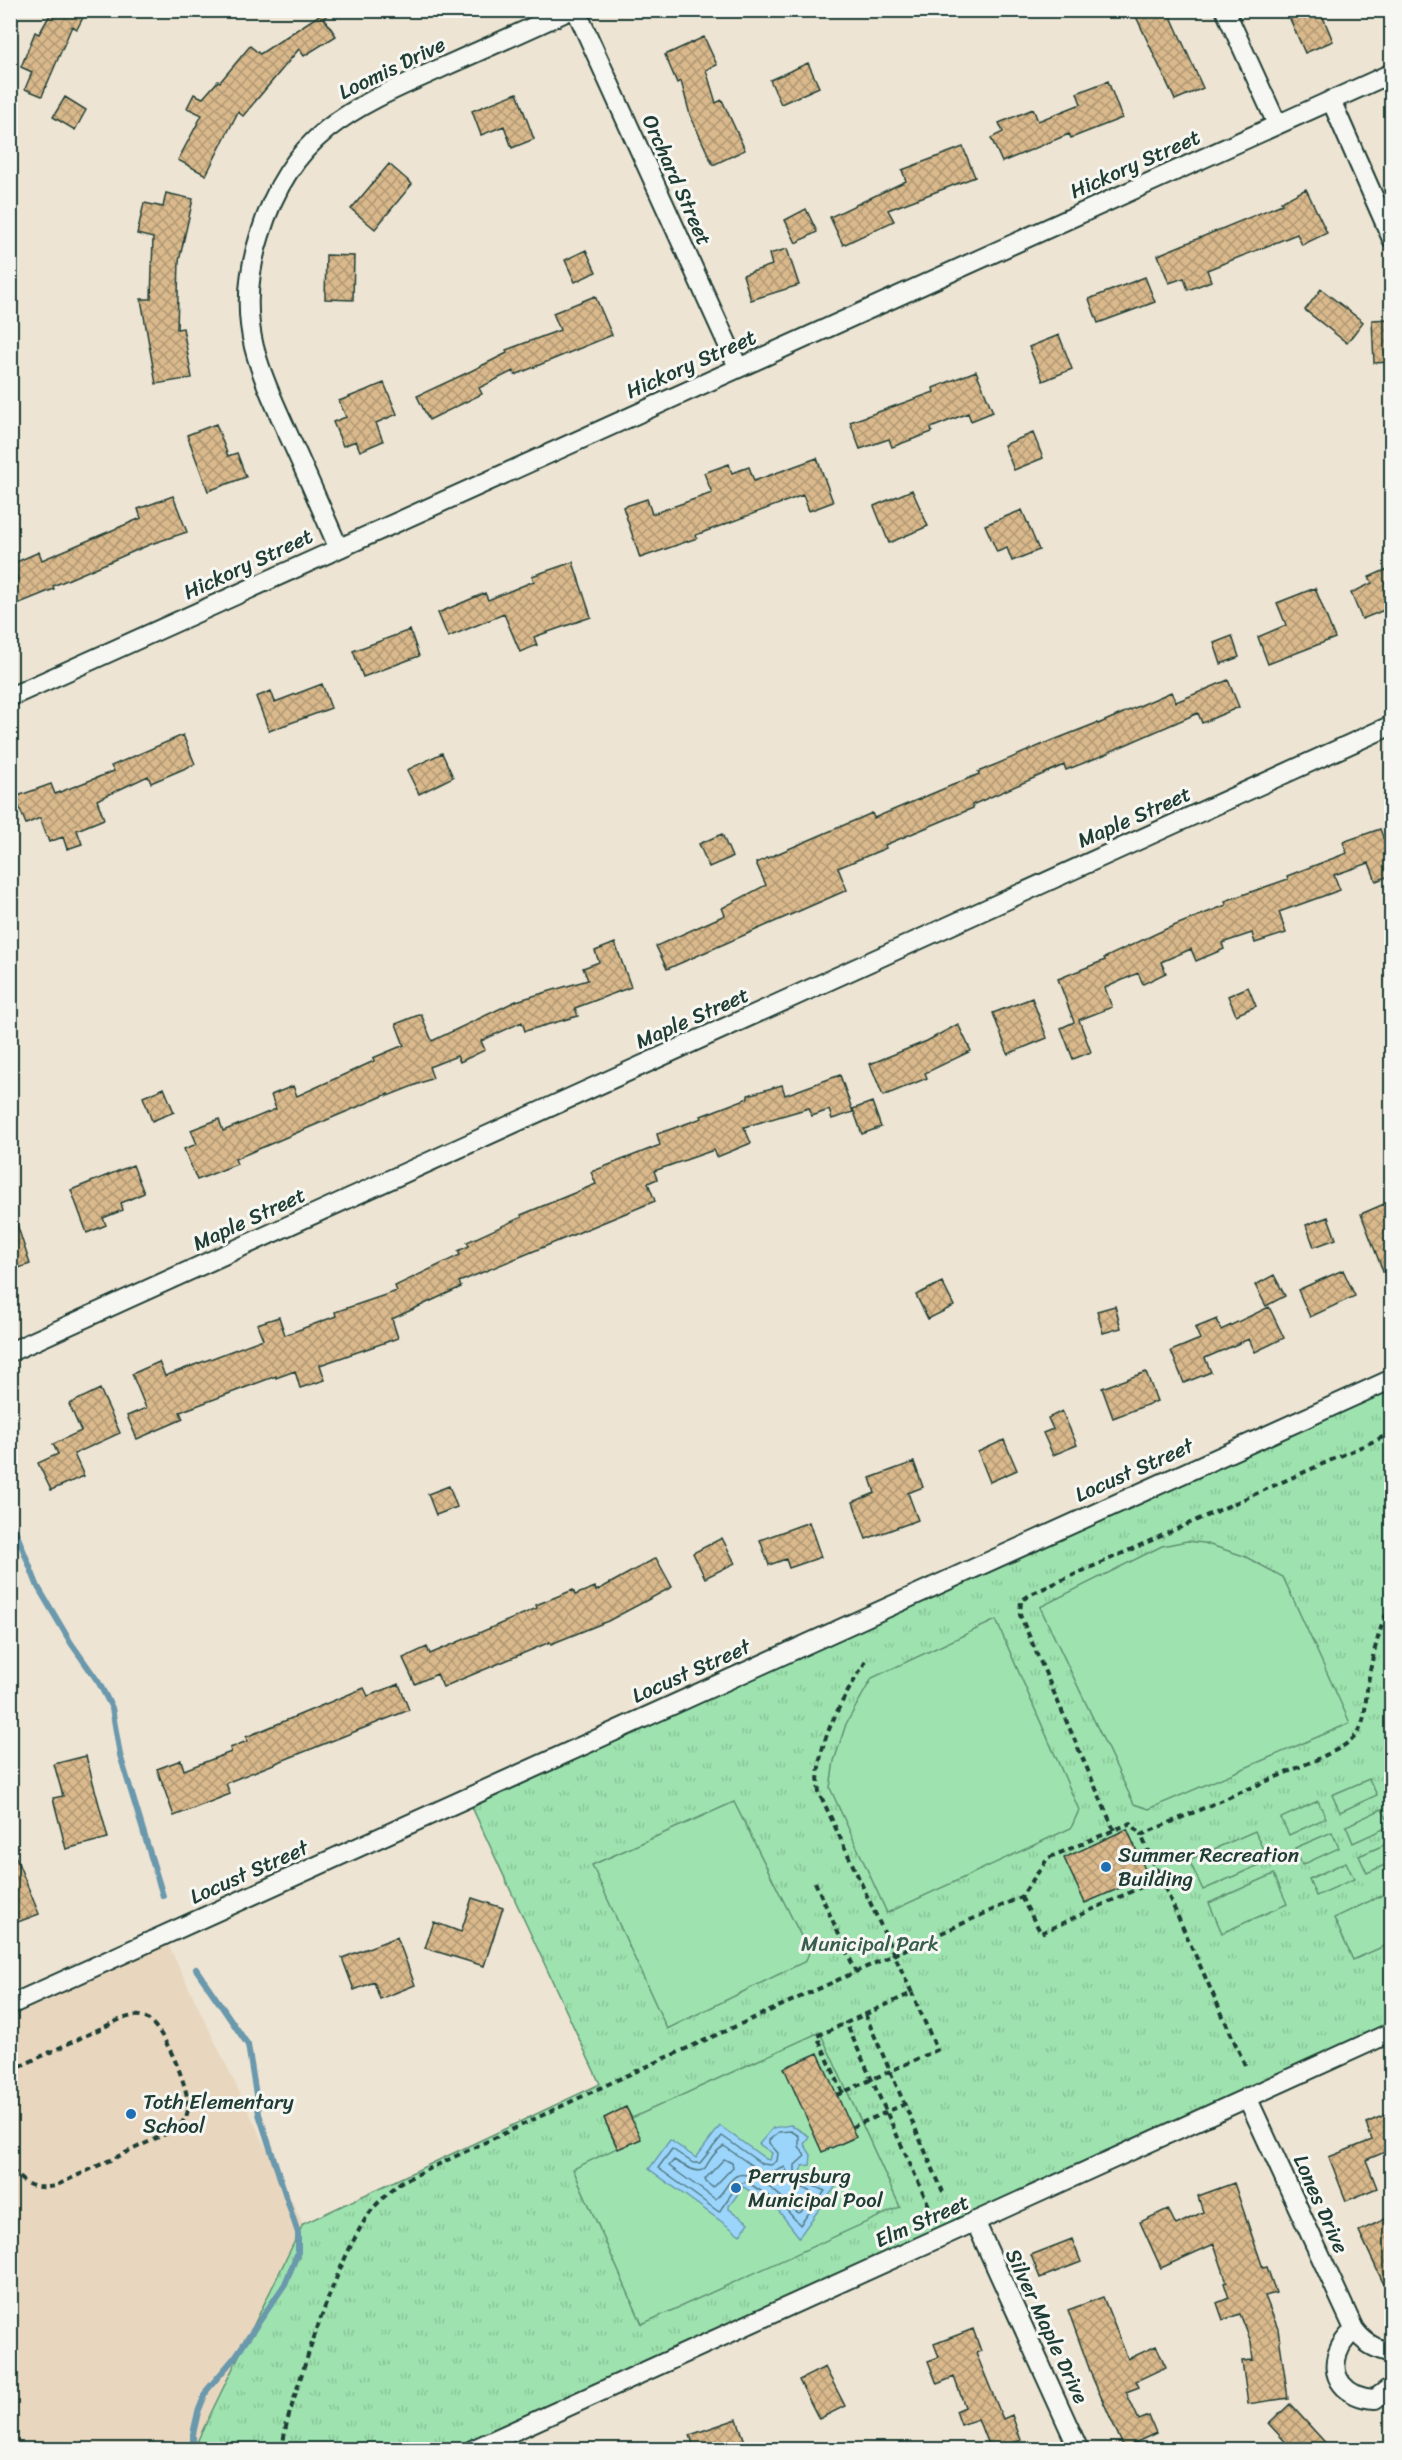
<svg xmlns="http://www.w3.org/2000/svg" width="1402" height="2460" viewBox="0 0 1402 2460" font-family="Sriracha,sans-serif">
  <style>
    .built { fill: #e8d7be }
    .park { fill: url(#park-tufts); stroke: #5e9072; stroke-width: 1.5 }
    .pitch { fill: #9ee3af; stroke: #5e9072; stroke-width: 1.5 }
    .water { fill: #9cd5fc; stroke: #6a98ac; stroke-width: 1.5 }
    .lines { fill: none; stroke-linecap: round; stroke-linejoin: round }
    .shore { stroke: #517a84; stroke-width: 1.5 }
    .stream { stroke: #6a98ac; stroke-width: 6 }
    .building { fill: url(#building-cross-hatch); stroke: #1f3d34; stroke-width: 1.5 }
    .street-casing { stroke: #1f3d34; stroke-width: 22 }
    .path { stroke: #1f3d34; stroke-width: 4; stroke-dasharray: 6 4.5; stroke-linecap: butt }
    .street { stroke: #f6f6f2; stroke-width: 18 }
    .poi-dot { fill: #1f6fb2; stroke: #f6f6f2; stroke-width: 2 }
    .labels { text-anchor: middle; stroke-width: 6; stroke-linejoin: round; paint-order: stroke }
    .street-label { font-size: 21px; fill: #1f3d34; stroke: #f6f6f2 }
    .poi-label { font-size: 21px; fill: #1f3d34; stroke: #f6f6f2; text-anchor: start }
    .park-label { font-size: 21px; fill: #385e4d; stroke: #f6f6f2 }
  </style>
  <defs>
    <pattern id="park-tufts" width="24" height="20" patternUnits="userSpaceOnUse" patternTransform="scale(1.5)"><rect width="24" height="20" fill="#9ee3af"/><path d="M3 7l-1-3M5 7V3M7 7l1-3M15 17l-1-3M17 17v-4M19 17l1-3" fill="none" stroke="#88c497"/></pattern>
    <pattern id="building-cross-hatch" width="8" height="8" patternUnits="userSpaceOnUse" patternTransform="scale(1.5)"><rect width="8" height="8" fill="#dab98c"/><path d="M0 0l8 8M0 8l8-8" fill="none" stroke="#b09873"/></pattern>
  </defs>
  <rect width="100%" height="100%" fill="#eee4d3"/>
  <filter id="ink" filterUnits="userSpaceOnUse"><feTurbulence type="fractalNoise" baseFrequency=".0167" numOctaves="2"/><feDisplacementMap in="SourceGraphic" scale="12" xChannelSelector="R" yChannelSelector="G"/><feConvolveMatrix kernelMatrix="1 2 1 2 8 2 1 2 1" color-interpolation-filters="sRGB"/></filter>
  <g filter="url(#ink)">
    <path class="built" d="M164 1936 303 2224 193 2449H11L10 2005Z"/>
    <path class="park" d="M1391 1389V2022L467 2449 193 2450 303 2224 600 2084 472 1807Z"/>
    <path class="pitch" d="M1187 1541 1204 1543 1244 1556 1283 1577 1350 1723 1149 1809 1134 1804 1040 1607 1162 1546Z
      M996 1620 1079 1810 1071 1828 887 1913 830 1788 834 1761 846 1724 872 1678Z
      M1369 1779 1377 1795 1340 1812 1332 1795Z
      M1318 1801 1326 1818 1289 1835 1281 1818Z
      M734 1802 809 1952 806 1961 667 2029 592 1865Z
      M1382 1809 1390 1826 1353 1843 1346 1826Z
      M1255 1831 1268 1861 1203 1890 1189 1860Z
      M1332 1832 1339 1848 1302 1865 1295 1848Z
      M1391 1842V1862L1367 1873 1359 1856Z
      M1346 1862 1354 1879 1316 1896 1309 1879Z
      M1274 1874 1287 1904 1222 1933 1209 1903Z
      M1391 1891V1943L1353 1960 1334 1918Z
      M820 2032 900 2207 642 2324 573 2169 617 2148 604 2118 626 2107 632 2118Z"/>
    <path class="water" d="M791 2125 809 2136 804 2144 811 2155 810 2165 802 2166 801 2172 805 2176 836 2186 799 2237 778 2210 745 2188 743 2187 729 2206V2209L749 2223 740 2235 649 2169 670 2140 696 2158 720 2126 766 2159 770 2160 772 2153 759 2144 773 2128Z"/>
    <g class="lines">
      <path class="shore" d="M791 2131 799 2136V2146L805 2156 795 2165V2175L802 2181 825 2191 800 2225 782 2205 747 2182 738 2184 719 2212 658 2168 672 2149 693 2163H700L722 2136 762 2164 771 2165 777 2161 778 2153 769 2143V2140L779 2132Z
        M724 2146 761 2172 772 2173 785 2167 791 2182 811 2192 812 2196 801 2212 798 2213C787 2202 753 2167 736 2176 727 2181 724 2194 715 2199L669 2166 674 2160C716 2185 698 2161 724 2146Z
        M724 2159 732 2163 733 2167 715 2186 712 2187 706 2182 705 2179Z"/>
      <path class="stream" d="M10 1517 38 1587 71 1643 99 1683 112 1708 120 1755 163 1896
        M193 2450V2434L198 2412 207 2390 235 2357 285 2284 298 2252V2233L259 2114 248 2045 196 1969"/>
    </g>
    <path class="building" d="M41 10H87L77 29 72 26 42 96 25 89 32 72 21 67 35 32 39 34 50 15Z
      M1133 10H1168L1203 88 1175 100Z
      M1286 10H1320L1333 41 1305 53Z
      M324 12 327 15 324 18 336 36 304 56 299 49 243 116 238 112 206 175 178 160 202 115 187 108 194 94 203 98 218 81 220 82 250 46 260 54Z
      M704 37 717 65 706 70 716 103 722 100 745 150 713 165 690 115 681 81 677 83 665 55Z
      M808 63 819 87 781 104 770 80Z
      M1108 81 1122 118 1071 138 1069 134 1002 162 991 138 1003 132 999 123 1033 109 1038 121 1081 104 1077 93Z
      M517 93 534 139 512 148 504 126 481 135 472 111Z
      M65 97 86 110 75 130 53 117Z
      M963 147 975 177 888 210 894 221 843 245 830 217 906 181 902 170Z
      M389 164 412 184 375 229 351 209Z
      M1306 189 1327 233 1302 245 1297 234 1207 270 1211 281 1188 290 1184 278 1169 283 1158 255 1282 204 1281 202Z
      M166 193 193 199 179 261 177 329 183 328 192 378 156 384 141 299H151L153 238 137 234 144 203 163 207Z
      M806 209 817 232 796 243 785 220Z
      M787 249 799 285 751 300 743 275 772 265 769 254Z
      M586 250 596 272 575 282 565 260Z
      M326 255 354 256 353 300 325 299Z
      M1145 277 1155 302 1098 323 1089 299Z
      M1321 289 1363 322 1347 343 1305 310Z
      M595 296 612 335 515 375 513 371 479 388 482 394 429 420 417 396 471 371 507 353 506 350 560 330 553 313Z
      M1392 319V362L1374 363 1372 320Z
      M1059 335 1072 369 1043 381 1029 347Z
      M976 371 993 412 971 421 968 413 931 428 932 432 892 447 889 439 860 449 850 422 934 392 933 388Z
      M384 383 397 414 376 423 383 441 360 451 356 441 343 446 333 422 346 417 339 401Z
      M216 424 228 456 237 453 246 477 208 491 187 435Z
      M1033 433 1043 458 1014 470 1004 445Z
      M817 458 833 502 809 511 803 495 696 535 697 538 640 558 623 507 647 499 652 514 712 493 704 473 729 464 732 473 749 467 754 481Z
      M912 490 928 526 889 543 874 506Z
      M173 496 187 532 151 544 53 586 54 589 10 607V582L18 579 12 564 39 552 42 560 141 518 138 509Z
      M1022 510 1039 550 1012 561 1007 548 997 552 985 525Z
      M573 562 591 617 534 637 537 645 520 652 504 614 448 637 438 613 485 593 488 600 534 581 532 576Z
      M1392 567V607L1362 619 1351 593 1372 583 1369 577Z
      M1315 588 1335 638 1268 664 1258 637 1286 625 1277 603Z
      M410 630 419 656 363 677 353 651Z
      M1232 636 1239 657 1221 664 1214 643Z
      M1228 680 1239 707 1202 723 1198 713 1109 752V753L1066 770 1064 765 972 805 973 808 885 845 886 848 838 868 847 890 667 969 656 946 725 915 722 908 766 885 756 863 872 813 874 818 979 774 978 772 1046 743 1097 723 1098 724 1171 692 1176 702Z
      M322 684 331 708 269 731 256 697 271 691 275 702Z
      M183 735 195 764 151 783 148 776 97 800 104 819 77 830 82 844 67 849 63 837 49 842 40 818 26 824 15 797 51 784 55 794 114 771 111 766Z
      M442 753 453 777 419 794 407 770Z
      M1380 829 1387 848 1392 847V875L1376 881 1369 863 1334 875 1340 890 1279 912 1286 933 1255 943 1252 933 1222 943 1224 949 1196 961 1191 949 1161 962 1166 973 1143 984 1138 973 1105 988 1112 1007 1079 1020 1091 1052 1073 1059 1061 1028 1074 1022 1058 979 1105 960 1104 958 1166 929 1226 905 1225 901 1288 879 1287 876 1347 853 1343 842Z
      M722 834 732 857 709 867 699 844Z
      M615 943 631 987 575 1008 578 1016 525 1031 522 1022 481 1041 485 1050 460 1062 457 1056 429 1067 433 1078 388 1096V1094L235 1159 237 1164 197 1180 184 1149 197 1144 191 1130 219 1119 223 1131 276 1109 271 1095 293 1086 297 1096 374 1061 373 1058 404 1045 396 1024 421 1014 432 1041 516 1001 588 980 583 968 599 962 595 951Z
      M1248 987 1256 1006 1236 1015 1228 996Z
      M1032 998 1047 1038 1008 1054 993 1013Z
      M958 1024 971 1051 925 1073 927 1078 883 1096 870 1064 927 1041Z
      M840 1075 853 1112 832 1119 829 1110 812 1116 809 1108 744 1127 751 1143 717 1157 714 1150 654 1171 657 1179 648 1183 655 1201 459 1282 461 1287 392 1319 398 1338 320 1365 325 1380 300 1388 295 1371 276 1378V1376L180 1412 183 1419 137 1439 127 1416 146 1408 132 1374 159 1362 165 1376 263 1339 257 1324 279 1317 285 1335 336 1316 335 1312 397 1291 395 1286 460 1255 458 1251 469 1246 467 1242 522 1217 521 1215 596 1184 591 1172 660 1145 657 1134 702 1118 701 1116 748 1098V1095L782 1085 785 1095Z
      M164 1088 174 1112 152 1121 143 1097Z
      M872 1102 881 1127 862 1134 853 1109Z
      M133 1165 144 1193 121 1203 123 1210 103 1218 106 1225 87 1233 71 1190Z
      M1384 1204 1392 1222 1390 1290 1361 1214Z
      M14 1215 30 1264 10 1271V1216Z
      M1328 1217 1336 1239 1314 1247 1306 1225Z
      M1343 1270 1355 1296 1310 1317 1298 1290Z
      M1274 1275 1285 1296 1266 1306 1255 1285Z
      M942 1282 954 1306 928 1319 916 1295Z
      M1115 1306 1121 1328 1103 1333 1097 1311Z
      M1269 1307 1284 1338 1255 1352 1249 1339 1205 1358 1211 1372 1184 1383 1171 1351 1200 1339 1195 1328 1217 1319 1221 1330Z
      M1146 1372 1157 1401 1113 1418 1102 1388Z
      M100 1389 120 1433 74 1454 84 1476 51 1490 38 1463 58 1454 53 1444 81 1431 69 1404Z
      M1062 1411 1077 1445 1053 1455 1043 1433 1053 1429 1048 1418Z
      M1004 1440 1017 1470 990 1482 978 1452Z
      M914 1462 923 1487 908 1493 918 1520 866 1539 853 1502 875 1493 870 1478Z
      M449 1486 457 1507 436 1515 428 1494Z
      M809 1522 821 1557 789 1568 786 1559 769 1565 760 1540Z
      M722 1538 735 1563 705 1578 693 1553Z
      M656 1558 672 1587 608 1621 551 1644 550 1642 443 1687 437 1674 415 1684 403 1658 427 1647 430 1654 537 1608 536 1605 573 1590 575 1595 595 1587 596 1591Z
      M399 1684 409 1710 226 1783 230 1794 174 1816 157 1769 181 1760 184 1770 231 1752 230 1748 247 1741 246 1737 323 1705 364 1688 368 1696Z
      M86 1756 108 1838 66 1849 53 1798 63 1796 54 1764Z
      M1127 1829 1148 1876 1085 1903 1064 1858Z
      M10 1843 39 1914 10 1925Z
      M472 1898 503 1908 484 1966 425 1948 434 1922 461 1932Z
      M397 1937 415 1985 380 1999 374 1982 354 1990 342 1958Z
      M818 2053 856 2137 822 2152 784 2068Z
      M626 2107 641 2139 618 2149 604 2118Z
      M1392 2112V2149L1366 2160 1377 2188 1346 2201 1329 2157 1372 2140 1366 2123Z
      M1234 2183 1263 2268 1267 2267 1276 2293 1265 2296 1278 2329 1288 2398 1248 2404 1242 2361 1253 2360 1251 2342 1240 2314 1223 2320 1217 2303 1229 2298 1224 2283 1227 2282 1214 2244 1161 2268 1140 2222 1168 2209 1176 2225 1203 2212 1198 2196Z
      M1392 2216V2302L1359 2231Z
      M1072 2239 1081 2262 1040 2278 1031 2255Z
      M1103 2297 1128 2359 1156 2346 1166 2367 1136 2381 1139 2387 1126 2392 1139 2420 1149 2416 1156 2433 1124 2448 1093 2379 1068 2310Z
      M973 2329 981 2351 976 2353 1003 2419 1012 2415 1021 2440 996 2450H990L978 2419 961 2425 956 2411 965 2407 954 2377 937 2384 928 2361 939 2357 934 2344Z
      M825 2367 845 2406 819 2419 799 2380Z
      M1290 2404 1332 2450H1293L1269 2424Z
      M737 2419 748 2450H695L690 2435Z"/>
    <g class="lines">
      <g class="street-casing">
        <path id="street" d="M576 10 738 367
          M1225 10 1277 124
          M1331 100 1392 239
          M338 547C322 510 306 473 289 436 276 407 262 378 254 347 245 310 248 272 260 235 291 133 351 108 441 68 484 49 527 30 570 10
          M10 697 1392 73
          M10 1352 1392 725
          M10 2005 1392 1379
          M1247 2097 1354 2329C1364 2343 1375 2349 1392 2353
          M975 2221 1079 2450
          M1354 2329C1350 2335 1343 2341 1340 2348 1326 2377 1347 2398 1375 2399L1392 2386
          M472 2450 1392 2032"/>
      </g>
      <path class="path" d="M866 1661C843 1699 813 1745 819 1792L912 1993 846 2023 935 2219
        M1114 1830 1020 1615 1021 1601 1031 1594 1392 1433
        M815 1882 856 1972
        M1021 1897 1041 1933 1161 1878
        M865 2014 943 2192
        M1245 2065 1141 1835 1318 1759C1331 1752 1348 1746 1357 1734 1366 1721 1365 1705 1367 1690 1371 1660 1379 1628 1392 1600
        M10 2071 121 2019C129 2017 137 2014 144 2017 164 2026 190 2089 188 2109 187 2118 182 2123 176 2129L55 2186C35 2190 22 2185 10 2166
        M843 2093 817 2036 846 2023
        M837 2095 937 2050 912 1993
        M852 2127 905 2104
        M283 2450C283 2430 291 2410 296 2392 314 2336 336 2268 366 2218 375 2204 388 2193 401 2182L617 2080 1021 1897 1048 1858 1131 1823 1141 1835"/>
      <use href="#street" class="street"/>
    </g>
  </g>
  <g class="poi-dot">
    <circle cx="1106" cy="1867" r="6"/>
    <circle cx="131" cy="2114" r="6"/>
    <circle cx="736" cy="2188" r="6"/>
  </g>
  <g class="labels">
    <g class="street-label">
      <text transform="translate(392 68) rotate(-26)" y="7">Loomis Drive</text>
      <text transform="translate(1135 164) rotate(-24)" y="7">Hickory Street</text>
      <text transform="translate(677 180) rotate(66)" y="7">Orchard Street</text>
      <text transform="translate(691 364) rotate(-24)" y="7">Hickory Street</text>
      <text transform="translate(248 564) rotate(-25)" y="7">Hickory Street</text>
      <text transform="translate(1134 817) rotate(-24)" y="7">Maple Street</text>
      <text transform="translate(692 1018) rotate(-24)" y="7">Maple Street</text>
      <text transform="translate(249 1219) rotate(-25)" y="7">Maple Street</text>
      <text transform="translate(1134 1470) rotate(-24)" y="7">Locust Street</text>
      <text transform="translate(691 1671) rotate(-24)" y="7">Locust Street</text>
      <text transform="translate(249 1872) rotate(-24)" y="7">Locust Street</text>
      <text transform="translate(1321 2204) rotate(66)" y="7">Lones Drive</text>
      <text transform="translate(922 2221) rotate(-24)" y="7">Elm Street</text>
      <text transform="translate(1047 2326) rotate(65)" y="7">Silver Maple Drive</text>
    </g>
    <g class="poi-label">
      <text x="1118" y="1862">Summer Recreation<tspan x="1118" dy="24">Building</tspan></text>
      <text x="143" y="2109">Toth Elementary<tspan x="143" dy="24">School</tspan></text>
      <text x="748" y="2183">Perrysburg<tspan x="748" dy="24">Municipal Pool</tspan></text>
    </g>
    <g class="park-label">
      <text x="870" y="1951">Municipal Park</text>
    </g>
  </g>
  <rect width="1402" height="2460" fill="none" stroke="#f6f6f2" stroke-width="36"/>
  <rect x="18" y="18" width="1366" height="2424" fill="none" stroke="#1f3d34" stroke-width="2" filter="url(#ink)"/>
</svg>
